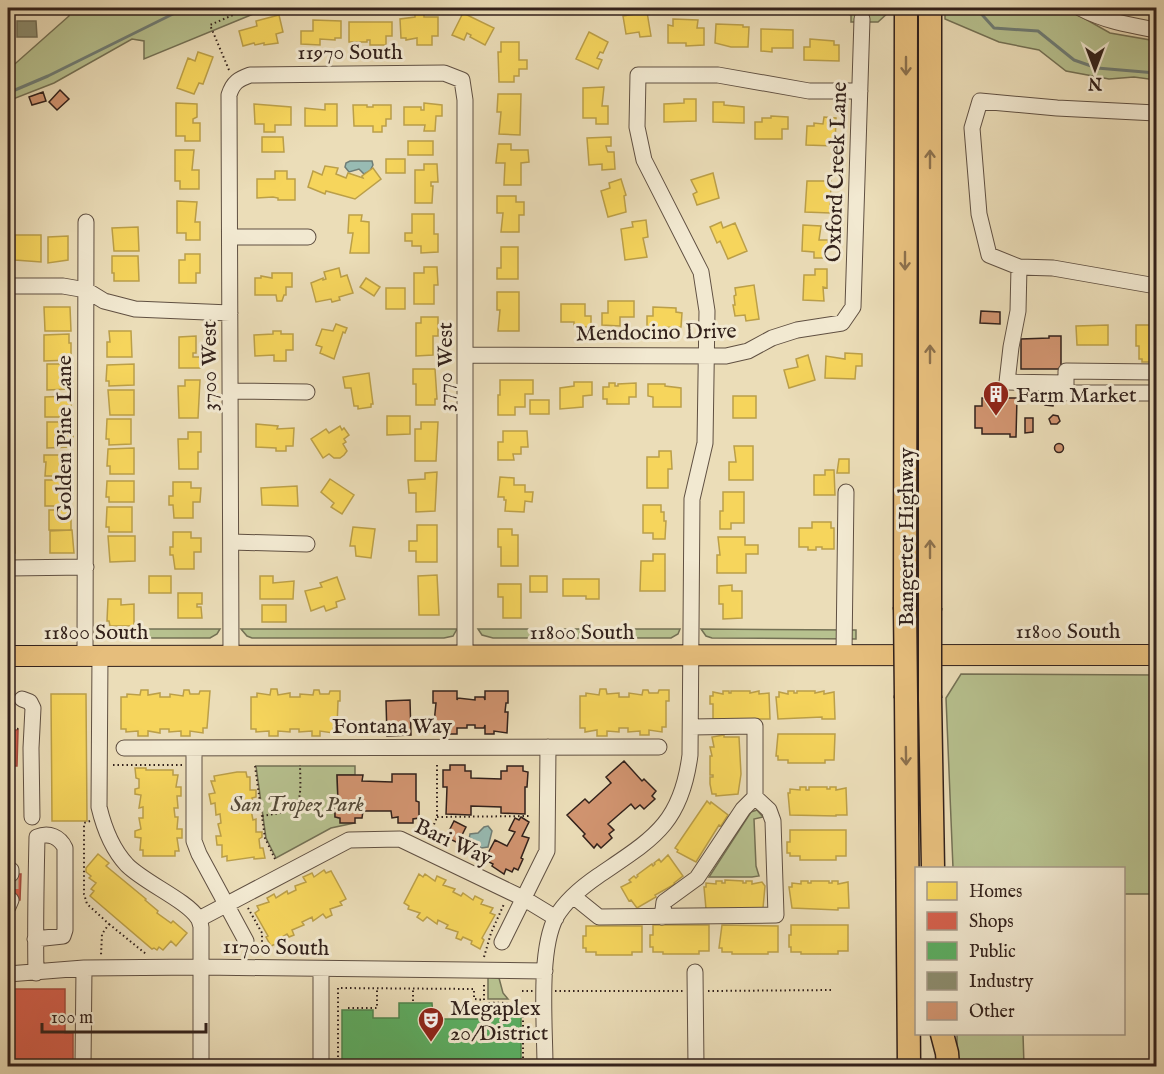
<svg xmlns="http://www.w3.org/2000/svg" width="1164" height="1074" viewBox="0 0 1164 1074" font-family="'IM FELL English',serif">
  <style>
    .green { fill: #b7c18f; stroke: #747155; stroke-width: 1.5 }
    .water { fill: #98bbb3; stroke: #6f7d76; stroke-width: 1.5 }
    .homes { fill: #f6d55c; stroke: #bb9f48; stroke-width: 1.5 }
    .shops { fill: #d6604d; stroke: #a54d3e; stroke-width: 1.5 }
    .public { fill: #5aae61; stroke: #4e844c; stroke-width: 1.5 }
    .industry { fill: #8c8c6e; stroke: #716c55; stroke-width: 1.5 }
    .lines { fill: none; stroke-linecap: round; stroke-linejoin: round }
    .stream { stroke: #6f7d76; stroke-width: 3 }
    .building { fill: #d19470; stroke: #32211b; stroke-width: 1.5 }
    .minor-tunnel { stroke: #c6b799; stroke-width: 15; stroke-dasharray: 15 8; stroke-linecap: butt }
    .minor-casing { stroke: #605042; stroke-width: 17 }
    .major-casing { stroke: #32211b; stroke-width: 22 }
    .highway-casing { stroke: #32211b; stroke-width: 25 }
    .path { stroke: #32211b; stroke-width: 2; stroke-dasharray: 1.5 3; stroke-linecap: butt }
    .minor { stroke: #f2e9d1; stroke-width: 15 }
    .major { stroke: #e6be7c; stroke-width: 20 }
    .highway { stroke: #e6be7c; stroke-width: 22 }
    .highway-bridge-casing { stroke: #32211b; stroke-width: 25; stroke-linecap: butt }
    .highway-bridge { stroke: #e6be7c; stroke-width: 22 }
    .oneway { stroke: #8c704c }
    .labels { text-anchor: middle; stroke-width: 6; stroke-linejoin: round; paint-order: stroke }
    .street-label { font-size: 22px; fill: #32211b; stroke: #f2e9d1 }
    .poi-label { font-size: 22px; fill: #32211b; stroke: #f2e9d1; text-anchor: start }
    .park-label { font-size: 22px; font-style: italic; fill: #534938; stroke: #f2e9d1 }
  </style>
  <rect width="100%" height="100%" fill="#ebddb8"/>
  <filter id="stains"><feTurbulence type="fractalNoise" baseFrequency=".00333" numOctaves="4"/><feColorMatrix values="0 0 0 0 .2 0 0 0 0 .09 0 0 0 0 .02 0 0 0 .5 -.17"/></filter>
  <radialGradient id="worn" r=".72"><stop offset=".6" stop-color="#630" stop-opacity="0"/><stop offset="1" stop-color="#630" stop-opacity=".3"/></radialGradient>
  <path class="green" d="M69 8H268L144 59V41L132 39 54 83 8 101V70L69 16Z
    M832 8H894V11H890L878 22H851V15Z
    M945 8H1066L1110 33 1156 41V80L1134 77 1109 79 1066 71 1039 50 999 42 945 19Z
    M147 629H220L217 634 210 638H147Z
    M241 629H457L453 636 444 638H252L247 636Z
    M478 629H680L678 634 671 638H493L482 635Z
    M701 629 856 630V639L712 638 706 636Z
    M961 674 1156 675V894H1124V868H953L946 698Z
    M256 766H355V775H337L338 802 335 803V817L354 823 331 828 276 858 266 838Z
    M757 810 763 817 754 819 756 866 759 876 752 877H709L751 812Z
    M488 977 499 978 503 993 508 999H488Z
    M957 1034H1023L1024 1066H957Z"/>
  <path class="water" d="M350 161H372L373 165 370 171 364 174 359 169 349 172 345 167 346 163Z
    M488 826 492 831 488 847 481 848 477 843 469 840 470 834 478 833 484 827Z"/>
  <path class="homes" d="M647 12 651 36 640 37 639 32 626 34 623 16Z
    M463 13 494 28 485 45 470 37 471 35 467 33 464 40 452 35Z
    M415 14H424V17H438V36H432V45H417V38L406 40V38H401L400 19 415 17Z
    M279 15 283 32 276 34 278 43 264 45V43L255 45 254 43 243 46 239 31 257 26 256 21Z
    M673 19 698 20 697 28H704V45L686 46V43H668V25L673 26Z
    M313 20 341 21V38H335V40L320 39V45L301 44V31H313Z
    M349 22H392V36H386V45H370V40H367V42H349Z
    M716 24 743 25V27H749L748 47H731L715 43Z
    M761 29 793 30V48H772V52L761 51Z
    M589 32 608 42 603 53 600 52 597 58 602 60 598 69 576 59Z
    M810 39 834 41V45H839V61L804 60V47H810Z
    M501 42H519V60H527V69H519V76H514V82H499L498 52H501Z
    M198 52 213 57 203 84 199 83 194 94 177 88 188 58 195 61Z
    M604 87 602 106H608V124H596V118H583V88Z
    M498 94H521L520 135 499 134 501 112H497Z
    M684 99H696V121L664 122V104L684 103Z
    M713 102H724V105L744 107V123L713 122Z
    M176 103 197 104V117L193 119V123H200V141H185V136H176Z
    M424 103 442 105V116H436L435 131H424L425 125H404V107H421V110H424Z
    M254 104 291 107V125H275V132H264V124H255Z
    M325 104H337V126H305V108L325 110Z
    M353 105H367V107H373V105H391V119H386V126H382V132H373V126H354Z
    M771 116 788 117V129H782V139H755V122H762V118H771Z
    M824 117 836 118 835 146 806 145 807 126H814V123L823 124Z
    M262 137H283L284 152H262Z
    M611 137V146H606L607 150 608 152H614L615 169 602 170V164L589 165 587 138Z
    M408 141H433V155H408Z
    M498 144H511V150H528L529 162 521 163V185H504L505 163H496Z
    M175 150H194L192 170H199V189H180V181H175Z
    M386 159H405V173H386Z
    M424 164H437L438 182H431V186H433L432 203H415V170H424Z
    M325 166 338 168 336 174 346 178 348 173 363 178 362 176 373 168 381 179 355 199 326 191 325 194 308 187 313 171 322 175Z
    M275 171H287V179H295V200H278V198L273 197 257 198V179H275Z
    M713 173 719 198 697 205 693 194 697 192 691 180Z
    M621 179 626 195 624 196 626 212 608 217 601 191 610 188 609 183Z
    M807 181H831L830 213 805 212Z
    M497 196H516V202H524V215H519V232H501L503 213H497Z
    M177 201 197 202 195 222H200V240H186V233H177Z
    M412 214H434V234H438V252L421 253V246H412V241H405V233H412Z
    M349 215H362L361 221 369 222V253H350L353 233H348Z
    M646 220 648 237 643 238 647 257 625 260 621 229 633 227 632 222Z
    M721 222 723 228 735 223 747 251 728 259 720 241 717 243 710 227Z
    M803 225 821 226 819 240H828L826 258H814V252L802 251Z
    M138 227 139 251H114L112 228Z
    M15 235H41V262L15 260Z
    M68 236V260L48 263V237Z
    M501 247H518V279H497V268H501Z
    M185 254H200V273H196V283H179V260H185Z
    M112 256H138L139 281H114V273H112Z
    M424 267H437L438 285H434V304H414V273H424Z
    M339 268 341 277 347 275 353 293 339 297 340 300 332 302 331 299 316 302 311 283 323 278V280L326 279 324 272Z
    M815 269H827V288L823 287 824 301 803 300 804 275H815Z
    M272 273H292V287H286V295H284L282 301H277L276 295H255V278H261V276L272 278Z
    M366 278 380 287 374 296 360 287Z
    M754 285 759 319 746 321 745 315 735 316 733 305H735L734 296 736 295 735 288Z
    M386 288H405V309H386Z
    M497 292H519V331H498L500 310H497Z
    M608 301H634V317H620V326L602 325V313H608Z
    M561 304H585V316H591V327H574V322H561Z
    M44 307H70L71 331H45Z
    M653 307 676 308V312L682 313 681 327 647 328V316H653Z
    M421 317H438V336H433V355L416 356V323H421Z
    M336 324 347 328 345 333 343 332 334 359 320 353 322 347 316 345 322 329 333 331Z
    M1108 325V345H1077L1076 326Z
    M1136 325H1156V362H1142V359H1139V346H1136Z
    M109 331H131L132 357H107V342H110Z
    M273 331H281V334H293V350H286V361H274V355L255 356 254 335 273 334Z
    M69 334V343H71V360L44 361V335Z
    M196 336V353H193V357H201V368H179V337Z
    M845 353 862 354V366H856L855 379 825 378 826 356 845 359Z
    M808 355 815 380 789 388 784 370 798 367 796 359Z
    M47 364H71L73 384H70V389L47 390Z
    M134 364V385L109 386V381H106L107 365Z
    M413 369H435L437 399H435V405H416V384H413Z
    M369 373 373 404H371V407L358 409V406H354L351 388H345L343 377Z
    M185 380H200L198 418H179L178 386H185Z
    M500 380H533V394H525V407H515V415H498V395H500Z
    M574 382H592V395L583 396V407L560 409V388L574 386Z
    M609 383H615V386H618V384L636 383V397H629V404H607V399H603V387H609Z
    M648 384H665V386L681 388V407H653V397L648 396Z
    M108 390H134V415H110Z
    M71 396V411H69V417H45V397Z
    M733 396H756V418H733Z
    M530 400H549V414H530Z
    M387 416H410V434L387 435Z
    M107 419H131V444L109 445V439H106Z
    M47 422H72L73 437H69L70 447 47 448Z
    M421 422H438L436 461H415V429H421Z
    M256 424 278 426 277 429 294 428 293 446H286V451H276V448L256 447Z
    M340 426 342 430 344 428 349 435 344 439 346 442 343 444 347 451 344 455 340 458H334L329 454 323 458 311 439 326 429 329 433Z
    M503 431H527L528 447H521V454H513L514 460H498V442H503Z
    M188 432H201V452H198V469H179L178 439H188Z
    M734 446H753V480H729V462H736Z
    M134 448V474H110V466H107L108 449Z
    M659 451H671L672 469H668V488H647V457H659Z
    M44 455H72L70 476H45L46 462H44Z
    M839 459H849V473H837Z
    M825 470H834L835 495H814V475H825Z
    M437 472 435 511 416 512V493H409L408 480 425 479V473Z
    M500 477 514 478V485H525V492H533L532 502 525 501 524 512 505 511 506 500H504V497H498Z
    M330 479 354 495 342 514 331 507 334 503 321 492Z
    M45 480H71L69 506H45Z
    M8 481H11V506H8Z
    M107 481H134V502H109V497H106Z
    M173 482H191V488H201L200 502H193V518H174L173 505H169V496H173Z
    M297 486 298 506 262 505 261 488Z
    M723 492H744V523H731V529H720V511H723Z
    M643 505H661V512H664V521H666L665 539H653V533H643Z
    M107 507H132V532H109V527H106Z
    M8 510H13V532H8Z
    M49 510H71V530H49Z
    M812 522H831V528H834V549H822V547H816V550H808V547H799V528H812Z
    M417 525H437V562H416V551H409V541H417Z
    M353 527 375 529 371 558 356 556 355 546H350Z
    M498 529H512V535H518V566H501V547H498Z
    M72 530 74 553H50V531Z
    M8 532 14 533 15 553H8Z
    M173 532H191V538H201V552H194V569H175L173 555H170V547H173Z
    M108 536H135V561L110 562Z
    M718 537H745V545H758V554H746V573H717V555H720Z
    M653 554H665V591H640L641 561H653Z
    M437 575 439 615H419L418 576Z
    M149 576H171V593H149Z
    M260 576H273V583L294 581 293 599H260Z
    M530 576H547V592H530Z
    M337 577 345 599 336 602 337 607 326 611 324 606 311 611 305 591 322 587 320 583Z
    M563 579H599V599H586V596H563Z
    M498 584H521V618H503V597H498Z
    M732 585V591H742V618L723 619V604H719V586Z
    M178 593H202V604H197V607H201L202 618H178Z
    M108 599H121V605L134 604V626H110L109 621H107Z
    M262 605H286V622H262Z
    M271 689H277L278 695 290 693V697H300V694L313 695 314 690H319L320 694H329L330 691H340V701H338L337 728H333V733L320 731V736H312V731L299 732V729H290V732L278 731V736H269V731L256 732V729H251V697H257V693L270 695Z
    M600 689H606L607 694 619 693V697H629V693L642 695 643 690H648L649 693H658L659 690H669V701H666V727H662V732L649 730V735H640V731L628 732V728H619V732L607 731V736H597V730L585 732V728H580V696H586V693L599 695Z
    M141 690H148V695L160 693V697H170V694L183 696 184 690H189L190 694H199L200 691H210L207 728H203V733L190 731V736H181V731L169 732V729H160V733L148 731V736H138V731L126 732V729H121V697H127V694L140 695Z
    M723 691H729V693H731V691H750V693L759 691V694L769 693 770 719H713V704H710V696H713V692L723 694Z
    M788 691H794V693H797V691H815V693L824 691V694L834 692 835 719H822V717L778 719 776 697H779V692L788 694Z
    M51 694H86L87 821H52Z
    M778 734H835L834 760H825V763H788V760H778V756H776Z
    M724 735V737H739L741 774 738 794 716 796V794H712L710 784V777H713V775H710V756H712L710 747H714L712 737Z
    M135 768H146V770H173V775H178L176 787H181V796H177L178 808H174L175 817H178L177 829H182V838H177L179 851H175V856H143V850H140L141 838 135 837V831L141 829 139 818H143V807L139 808 141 795 135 794V789L139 788V779L136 778Z
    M237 772H246L247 777H250V790H256V797L252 798 255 809 251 810 253 820 256 819V832H262V837L259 839 260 848H263L265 858 254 859V857L227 861V856L222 857V845H217L216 836H221L218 824 221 823 220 814 216 815 215 803 211 804 209 794 215 793 211 781H215L214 776Z
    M800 787H806V790H809V787H827V789H830V787H836V790L846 788 847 815H836V816L790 815 788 793H790V789L800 790Z
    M707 801 710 804 711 802 728 815 721 826 719 825 696 862 677 852 678 850 675 848Z
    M790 830H846V856H836V860H800V856H790V853H787V842H790Z
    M98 854 109 863 106 866 146 899 145 900 158 911 157 913 171 923 173 921 187 933 176 946 171 941 163 950 159 947 157 950 154 948 152 949 90 896 94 891 91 889 96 883 89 878 91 876 86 872V868Z
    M668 855 683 876 674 883 675 884 655 895 656 897 637 908 631 900 629 901 621 887 631 882 629 880 634 876 636 878 638 876 637 875 652 864 653 866 655 864 654 863 659 859 661 862Z
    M324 870 326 873 331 871 342 891 346 899 340 902 342 905 330 909 332 915 326 918 323 914 313 921 312 917 302 922 304 925 292 930 294 935 289 937 287 934 279 939 280 942 271 946 266 937 268 936 255 913 259 910 257 906 269 902 267 898 274 894 276 898 287 891 288 894 296 890 295 886 306 882 303 877 312 873 314 877Z
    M419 874 423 877 425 874 435 881 437 876 446 880 443 885 455 889 453 892 461 896 463 893 473 900 475 896 483 900 481 904 493 908 490 913 495 915 482 938 484 940 480 949 471 944 472 941 463 937 461 940 456 938 458 932 446 928 448 925 438 920 437 924 427 917 423 921 417 917 420 913 408 909 409 906 404 903Z
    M725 880 743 881V883H746V881H752V884L762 882 765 886 763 908 706 909 704 887H706V883L716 884V881H722V883H725Z
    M801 881H808V883H811V881H829V883H832V881H838V884L848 882 849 908H838V910L792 908 789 887H792V883L801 884Z
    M653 925H709V951H699V954H663V952H653V947H650V935H653Z
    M722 925 778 926V952H768V954H732V952H722V948H719Z
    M791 925H848V951H838V954H801V952H791V947H789V935H791Z
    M586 926H642V952H632V955H596V952H586V948H583V936H586Z"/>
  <path class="shops" d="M8 730H18L17 766H8Z
    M8 874H21L20 900H8Z
    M8 989H65V1033H73V1066H8Z
    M1145 1060H1155L1156 1066H1141V1064H1145Z"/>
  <path class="public" d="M399 1003H432L433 1019H481L482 1011 521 1010V1066H342V1010H373V1018H399Z"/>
  <path class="industry" d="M17 21H36L37 37H17Z"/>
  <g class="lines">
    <path class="stream" d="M976 8 994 28 1038 31 1074 60 1097 68 1156 73
      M8 93 48 76 185 8"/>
  </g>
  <path class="building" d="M60 90 69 99 57 110 49 102Z
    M43 92 46 101 32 105 29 97Z
    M981 311 1000 312V324L980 323Z
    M1049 336H1061V369H1021V339L1049 338Z
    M982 398H1017L1016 437H1010V434H982V428H975V406H982Z
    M1045 398 1054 399 1053 406 1045 405Z
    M1053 415 1058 416 1060 421 1057 424H1051L1049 419Z
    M1025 418H1033V432L1025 433Z
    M1054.5 448a4.5 4.5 0 1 1 9 0a4.5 4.5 0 1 1-9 0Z
    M433 691H457V700L458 698 475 700V697H484L485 700V691H508V703H506L505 712H508L507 733 494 731V734H485V725L484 728H475V725H467V728H457V734H448V731L433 733 436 703H433Z
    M410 700 411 735 387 736 386 701Z
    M624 761 642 781 644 779 656 791 652 796 655 799 644 809 640 805 635 809 631 804 608 824 614 830 609 834 612 838 601 848 597 844 594 848 583 836 585 834 567 815 585 799 589 803 611 783 606 777Z
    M450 765H465V771H471V778L501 779V771H507V766H523V771L528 772 527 787H525V814L501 813V807L471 806V815L446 814 447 787H443V770H450Z
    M392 774H416V801L419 802V818L413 819V823H398V817L392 818 391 811H363L362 818H355V823H340V818L335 817V803L338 802 337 775H363L362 781 392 782Z
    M521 817 529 822 522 836 529 838 521 858 523 859 518 870 514 868 512 872 506 869 504 874 492 866 493 864 489 862 486 857 495 840 507 846 515 832 509 830 515 818 519 820Z
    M454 821 466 827 458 843 446 837Z"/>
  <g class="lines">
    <path class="minor-tunnel" d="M11 874V900"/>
    <g class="minor-casing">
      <path id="minor" d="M1080 8C1105 21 1129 25 1156 30
        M1156 113 1057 108 980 101 972 128 979 214 989 255 1019 267 1053 268 1156 286
        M230 237H308
        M1019 267 1018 311 1011 347 1007 382 1066 383
        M8 286H63L86 290 104 301 135 309 230 313
        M466 355 726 356 748 351 772 338 797 330 842 323 853 307 862 19
        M1156 372 1066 371V393H1156
        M231 391 307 392
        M231 542 307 544
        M8 568 86 567
        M231 654 229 95C233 82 239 79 250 75L444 73 462 80 465 100V654
        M844 654 846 492
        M85 655 86 222
        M100 655 99 807C104 828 112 849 127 865 145 883 186 900 198 918 199 919 201 926 201 927V1066
        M22 699 30 702 33 708 31 748 32 817
        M124 748 659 747
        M194 748V841L199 854 246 941
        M8 868 11 870V874
        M573 896 599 917 776 915 773 821 769 810 755 797
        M8 907 11 900
        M662 917 664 902 697 878 743 809 755 797V726L691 727
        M199 919 349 840 400 839 523 898 556 918
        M35 939 63 936 65 930V848C60 837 49 832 37 837 36 882 35 927 36 973
        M502 942 547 851 548 747
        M321 969V1066
        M695 972 696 1066
        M8 974 84 968 201 967 545 971
        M83 1066 84 968
        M545 1066C545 1027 538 951 556 917 566 900 582 887 598 876 652 839 681 825 690 755L692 499 705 443 707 311 701 272 644 160 637 127 638 75H718L809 91H860"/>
    </g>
    <g class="major-casing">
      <path id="major" d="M8 656 1156 655"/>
    </g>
    <g class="highway-casing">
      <path id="highway" d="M930 8V608
        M905 607 906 8
        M906 698 909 1066
        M930 698 933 868
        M942 1034 947 1053 948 1066"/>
    </g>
    <path class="path" d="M850 8V14
      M229 70 210 25 249 8
      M8 728 20 729
      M113 765H182
      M255 766 265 838 275 859
      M262 816C303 810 301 805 300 765
      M437 817 531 816
      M90 821 84 823V894L87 904 109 924 102 934 101 955
      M429 837 437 817V765
      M248 908 262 933V955
      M109 924 146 954
      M484 957 491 933 504 904
      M522 991H533
      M555 991H684
      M708 991 834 990
      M413 1001V989
      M484 1003C499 1003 515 1000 523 1014V1066
      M348 1008H377V988
      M484 1009V983
      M338 1066V988L474 989V999L484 1000"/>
    <use href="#minor" class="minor"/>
    <use href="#major" class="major"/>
    <use href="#highway" class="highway"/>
    <g class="highway-bridge-casing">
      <path id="highway-bridge" d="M905 607 906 698
        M930 698V608"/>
    </g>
    <use href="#highway-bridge" class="highway-bridge"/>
  </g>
  <defs><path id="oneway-shaft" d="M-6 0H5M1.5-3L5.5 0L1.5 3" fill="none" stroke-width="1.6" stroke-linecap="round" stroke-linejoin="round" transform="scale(1.5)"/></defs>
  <g class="oneway">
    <use href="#oneway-shaft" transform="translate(906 66) rotate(90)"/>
    <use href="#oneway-shaft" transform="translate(930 159) rotate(-90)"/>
    <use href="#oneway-shaft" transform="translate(905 261) rotate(90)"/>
    <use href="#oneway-shaft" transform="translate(930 354) rotate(-90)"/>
    <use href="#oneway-shaft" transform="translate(930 549) rotate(-90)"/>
    <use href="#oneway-shaft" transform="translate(906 756) rotate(89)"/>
  </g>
  <defs>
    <g id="building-pin" transform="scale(1.35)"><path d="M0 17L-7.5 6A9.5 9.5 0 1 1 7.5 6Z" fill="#8f2418" stroke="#f2e9d1"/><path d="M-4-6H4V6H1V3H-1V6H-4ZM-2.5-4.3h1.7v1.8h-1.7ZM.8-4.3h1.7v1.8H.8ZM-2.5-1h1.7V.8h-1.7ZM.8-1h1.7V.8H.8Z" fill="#fff"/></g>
    <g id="theatre-pin" transform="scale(1.35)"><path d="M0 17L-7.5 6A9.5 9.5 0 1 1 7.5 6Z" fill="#8f2418" stroke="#f2e9d1"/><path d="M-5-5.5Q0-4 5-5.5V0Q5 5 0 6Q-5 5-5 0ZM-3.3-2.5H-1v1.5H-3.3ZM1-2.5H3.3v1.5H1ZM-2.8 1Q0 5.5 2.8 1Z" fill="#fff"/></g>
  </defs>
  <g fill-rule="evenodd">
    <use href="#building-pin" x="996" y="394"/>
    <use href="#theatre-pin" x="431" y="1020"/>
  </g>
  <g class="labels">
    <g class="street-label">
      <text x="350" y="59">11970 South</text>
      <text transform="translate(835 172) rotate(-88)" y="8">Oxford Creek Lane</text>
      <text transform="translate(656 331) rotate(-1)" y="8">Mendocino Drive</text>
      <text transform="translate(208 366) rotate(-90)" y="8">3700 West</text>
      <text transform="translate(444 367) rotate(-90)" y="8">3770 West</text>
      <text transform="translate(63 438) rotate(-90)" y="8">Golden Pine Lane</text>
      <text transform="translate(905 537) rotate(-90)" y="8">Bangerter Highway</text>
      <text x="1068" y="638">11800 South</text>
      <text x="96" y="639">11800 South</text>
      <text x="582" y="639">11800 South</text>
      <text x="392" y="733">Fontana Way</text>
      <text transform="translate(454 841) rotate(25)" y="8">Bari Way</text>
      <text transform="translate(276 946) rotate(1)" y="8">11700 South</text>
    </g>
    <g class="poi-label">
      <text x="1016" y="402">Farm Market</text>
      <text x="450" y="1015">Megaplex<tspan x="450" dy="25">20/District</tspan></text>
    </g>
    <g class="park-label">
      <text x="297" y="811">San Tropez Park</text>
    </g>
  </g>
  <rect width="1164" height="1074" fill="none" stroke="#ebddb8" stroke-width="30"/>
  <rect x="9" y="9" width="1146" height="1056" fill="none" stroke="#32211b" stroke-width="3"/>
  <rect x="15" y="15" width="1134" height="1044" fill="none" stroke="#32211b" stroke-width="1.5"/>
  <rect x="915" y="867" width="210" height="168" fill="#f2e9d1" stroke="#a59988" stroke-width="1.5"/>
  <rect x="927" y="882" width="30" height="18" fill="#f6d55c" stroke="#a59988" stroke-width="1.5"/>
  <text x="969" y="897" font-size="18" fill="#32211b">Homes</text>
  <rect x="927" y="912" width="30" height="18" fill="#d6604d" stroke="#a59988" stroke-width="1.5"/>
  <text x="969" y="927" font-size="18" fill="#32211b">Shops</text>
  <rect x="927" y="942" width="30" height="18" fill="#5aae61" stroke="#a59988" stroke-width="1.5"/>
  <text x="969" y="957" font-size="18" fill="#32211b">Public</text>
  <rect x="927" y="972" width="30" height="18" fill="#8c8c6e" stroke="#a59988" stroke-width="1.5"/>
  <text x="969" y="987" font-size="18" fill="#32211b">Industry</text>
  <rect x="927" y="1002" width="30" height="18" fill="#d19470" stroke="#a59988" stroke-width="1.5"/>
  <text x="969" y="1017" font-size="18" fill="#32211b">Other</text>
  <g transform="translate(1095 69) rotate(180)" stroke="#f2e9d1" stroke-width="4.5" paint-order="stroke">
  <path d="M0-4.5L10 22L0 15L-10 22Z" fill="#32211b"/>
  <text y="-9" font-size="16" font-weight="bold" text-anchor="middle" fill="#32211b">N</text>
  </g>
  <path d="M42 1023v9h164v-9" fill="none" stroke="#32211b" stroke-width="3"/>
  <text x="51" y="1023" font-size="18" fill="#32211b" stroke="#f2e9d1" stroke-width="4.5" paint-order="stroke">100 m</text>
  <rect width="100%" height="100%" filter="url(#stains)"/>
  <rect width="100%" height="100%" fill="url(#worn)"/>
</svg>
